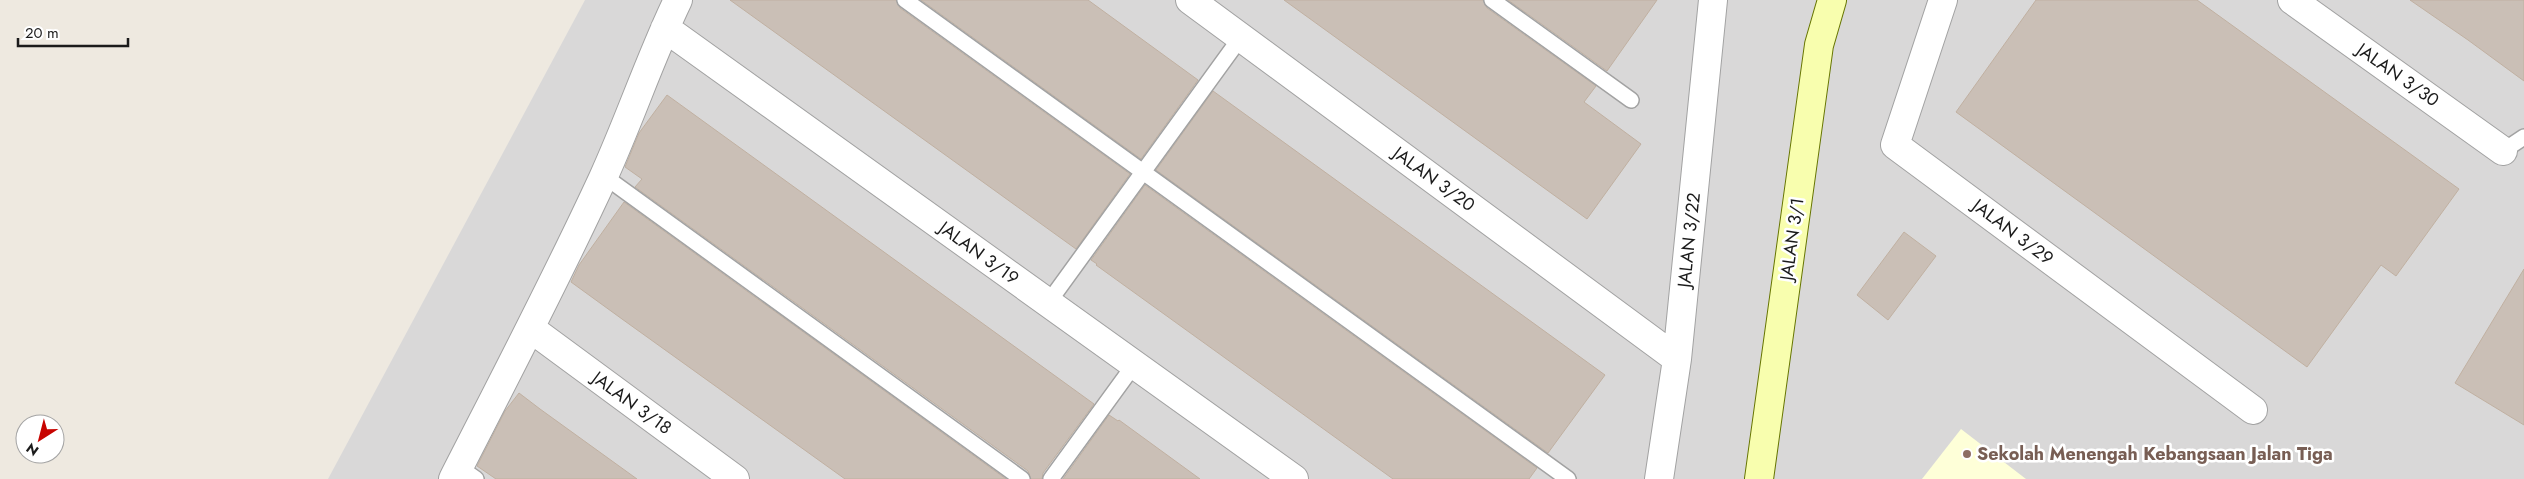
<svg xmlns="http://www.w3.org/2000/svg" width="2524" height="479" viewBox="0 0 2524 479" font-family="Jost,sans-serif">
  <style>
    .residential { fill: #d9d8d8 }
    .education { fill: #feffd8 }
    .building { fill: #cabfb6; stroke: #c0b0a1 }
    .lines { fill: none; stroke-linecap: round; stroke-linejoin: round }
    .lane-casing { stroke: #a2a2a2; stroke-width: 18 }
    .street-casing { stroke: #a2a2a2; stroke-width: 30 }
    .secondary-casing { stroke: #667500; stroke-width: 30 }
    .lane { stroke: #fff; stroke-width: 15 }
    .street { stroke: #fff; stroke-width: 28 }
    .secondary { stroke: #f8feae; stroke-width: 28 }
    .education-dot { fill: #8d6e63; stroke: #fff; stroke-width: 2 }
    .labels { text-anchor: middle; stroke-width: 5; stroke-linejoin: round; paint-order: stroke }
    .street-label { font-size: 18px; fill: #1b1b1b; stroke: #fff }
    .education-label { font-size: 18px; font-weight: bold; fill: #785e54; stroke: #fff; text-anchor: start }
  </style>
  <rect width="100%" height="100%" fill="#eee9e0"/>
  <path class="residential" d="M585 0H2524V479H328Z"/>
  <path class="education" d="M1961 429 2026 479H1922Z"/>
  <path class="building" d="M730 0H896L900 8 1130 174 1076 249Z
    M921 0H1088L1198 80 1141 159Z
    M1284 0H1483L1487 8 1596 86 1584 102 1641 144 1587 219Z
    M1508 0H1657L1607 71Z
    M2036 0H2197L2459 189 2396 276 2381 265 2307 367 1956 112Z
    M2410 0H2524V81L2468 40Z
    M1213 91 1605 375 1548 453 1156 170Z
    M667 95 1094 404 1043 473 1042 479H1031L1028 471 635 187 642 179 625 167 639 133Z
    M1145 185 1537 468 1529 479H1393L1096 265 1097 264 1091 260Z
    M624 202 1006 479H845L622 319 571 282 579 265Z
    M1904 232 1936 256 1888 320 1857 295Z
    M2524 269V425L2455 383Z
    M519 393 540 409 637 479H496L477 466 505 411Z
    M1109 415 1118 421 1119 420 1200 479H1063Z"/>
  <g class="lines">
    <g class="lane-casing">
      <path id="lane" d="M905 0 1568 479
        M1492 0 1631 100
        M2503 151 2524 137
        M604 176 1022 479
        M1048 303 1241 37
        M459 467 476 479
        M1051 479 1134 365"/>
    </g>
    <g class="street-casing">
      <path id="street" d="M1190 0 1677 359
        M1943 0 1895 145 2253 410
        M2292 0 2503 151
        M665 28 1294 479
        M530 328 735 479
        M453 479C504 379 556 280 603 178 630 119 650 58 678 0
        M1659 479 1677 359 1713 0"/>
    </g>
    <g class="secondary-casing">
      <path id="secondary" d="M1759 479 1819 45 1832 0"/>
    </g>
    <use href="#lane" class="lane"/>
    <use href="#street" class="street"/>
    <use href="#secondary" class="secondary"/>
  </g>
  <circle class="education-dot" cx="1967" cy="454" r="5"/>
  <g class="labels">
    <g class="street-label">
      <text transform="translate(2398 75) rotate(35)" y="6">JALAN 3/30</text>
      <text transform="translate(1434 179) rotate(36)" y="6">JALAN 3/20</text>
      <text transform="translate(2013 232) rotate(37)" y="6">JALAN 3/29</text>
      <text transform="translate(1792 239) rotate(-82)" y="6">JALAN 3/1</text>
      <text transform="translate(1689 240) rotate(-84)" y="6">JALAN 3/22</text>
      <text transform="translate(979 253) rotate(36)" y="6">JALAN 3/19</text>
      <text transform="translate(632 403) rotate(36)" y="6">JALAN 3/18</text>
    </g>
    <g class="education-label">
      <text x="1977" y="460">Sekolah Menengah Kebangsaan Jalan Tiga</text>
    </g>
  </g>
  <g transform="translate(40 439) rotate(216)"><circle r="24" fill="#ffffff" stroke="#a4a4a4"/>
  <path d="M0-4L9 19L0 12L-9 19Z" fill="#c70400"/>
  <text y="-8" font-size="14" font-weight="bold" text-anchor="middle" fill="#1b1b1b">N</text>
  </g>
  <path d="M18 38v8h110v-8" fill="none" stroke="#1b1b1b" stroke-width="2.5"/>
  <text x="25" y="38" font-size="15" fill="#1b1b1b" stroke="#ffffff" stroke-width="4" paint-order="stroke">20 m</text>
</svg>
